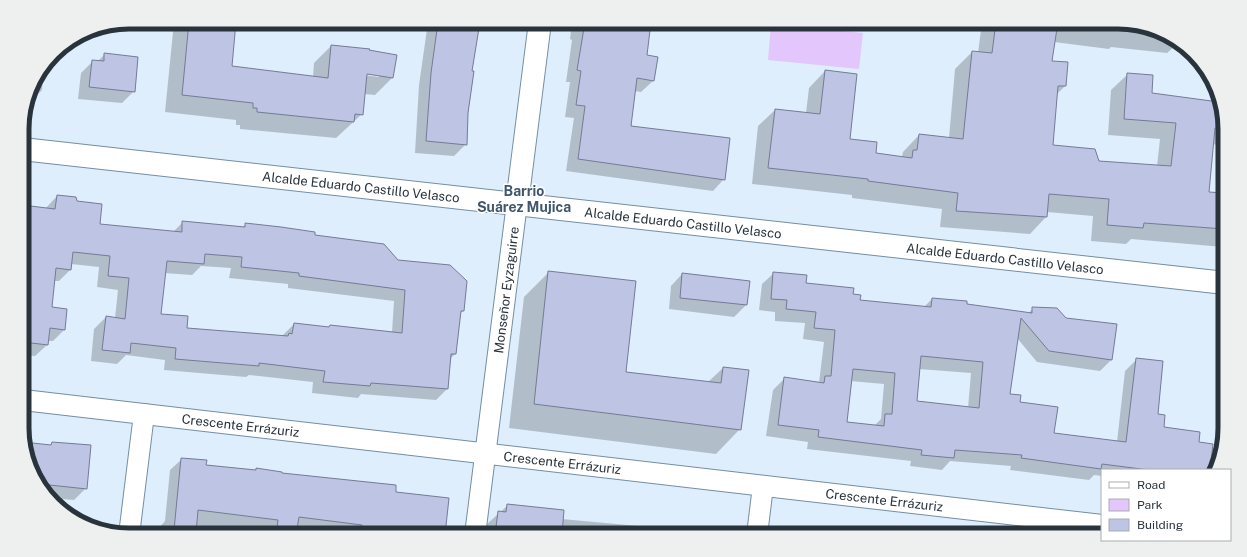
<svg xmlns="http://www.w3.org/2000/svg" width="1247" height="557" viewBox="0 0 1247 557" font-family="'Public Sans',sans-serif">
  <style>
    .green { fill: #e3c6fb }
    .shadow { fill: #0003; fill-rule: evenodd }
    .building { fill: #bec4e3; stroke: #757a96; fill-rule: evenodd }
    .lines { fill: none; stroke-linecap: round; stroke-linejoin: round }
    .minor-casing { stroke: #748da3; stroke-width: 22 }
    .tertiary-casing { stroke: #748da3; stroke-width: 24 }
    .secondary-casing { stroke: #748da3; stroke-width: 24 }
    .minor { stroke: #fff; stroke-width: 20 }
    .tertiary { stroke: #fff; stroke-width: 22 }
    .secondary { stroke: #fff; stroke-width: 22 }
    .labels { text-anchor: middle; stroke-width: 3; stroke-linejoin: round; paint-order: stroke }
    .street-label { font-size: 13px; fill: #29333c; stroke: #fff }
    .neighbourhood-label { font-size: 14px; font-weight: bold; fill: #3f566b; stroke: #fff }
    .rim { fill: none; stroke: #29333c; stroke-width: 5 }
  </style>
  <rect width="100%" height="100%" fill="#deeefd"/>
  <path class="green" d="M771 24 863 33 859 69 768 60Z"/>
  <path class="shadow" d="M174 22H235L231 67 313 77 314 63 331 46 392 78 375 95 364 94 362 114 336 138 240 129V125H236V120L165 112ZM362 73 379 75V77L362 75Z
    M428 22H478L471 72 466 144 454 156 415 153 419 85Z
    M572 22H650L646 56 653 81 641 92 634 91 630 127 724 179 713 191 566 171 574 118 565 117 570 82H566L572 40 570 39Z
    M982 22H1118L1159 30 1177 44 1167 53 1111 47 1109 49 1054 42 1051 62 1065 86 1057 94 1052 146 1099 162 1157 166 1160 139 1108 135 1111 90 1128 74 1151 94 1219 103 1224 115V146L1212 144 1208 192 1224 194V258H1222L1223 247 1131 239 1126 244 1091 241 1093 216 1047 212 1046 217 1030 234 940 227 942 209 852 198V195L752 184 758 126 775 110 806 113 809 88 825 71 849 140 875 154 902 157 903 152 919 135 949 138 955 69 972 52 978 53Z
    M105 54 134 91 122 103 78 99 81 73 92 62H97Z
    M44 67 42 90 31 101H28L33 82Z
    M57 196 76 202 99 225 173 232 183 222 243 227 246 224 314 236 398 261 463 311 459 314 455 354 450 359 447 389 436 400 361 394 358 398 312 393 313 382 249 375 246 377 164 370 165 360 126 355 117 364 91 361 94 329 106 317 115 318 118 290 97 287 99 267 71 264 70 270 59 281H54L51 308 64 330 53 341H47V345L35 356 23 355 22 206 45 209ZM201 266 231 268 229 278 288 284V288L394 301 392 332 330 326 328 328 294 324 282 336 186 329 160 315 164 273 192 275Z
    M549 272 625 373 708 382 723 368 740 429 716 454 509 428 524 297Z
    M774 273 805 284 852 295 859 301 924 307 932 299 1028 314 1033 308 1065 319 1111 360 1100 371 1037 362 1017 338 1009 395 1053 434 1117 442 1125 371 1137 359 1163 428 1197 443 1211 454 1220 455 1217 469 1102 470V476L1094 475 1089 480 1010 470 1011 466 950 461 942 470 910 466 911 461 807 449 808 442 766 436 773 390 785 378 819 383 824 342 803 339 805 323 775 321V312L759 310 762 284ZM919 369 971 373 968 408 916 402ZM850 381 884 384 881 419 874 426 846 423Z
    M682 274 749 282 746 305 734 317 669 309 671 286Z
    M1225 350V374H1222Z
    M23 443 49 446 52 443 86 488 74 500 50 498 44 493Z
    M182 459 205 466 255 471 256 469 394 493 444 535H343L296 529 295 535H153L165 521 170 470Z
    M507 506 562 519 638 526 677 528 679 527 711 530V535H485L487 524Z"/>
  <path class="building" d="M189 22H236L232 66 328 78 331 45 370 49 369 50 397 55 393 78 367 74 363 115 355 114 354 122 257 112V108H253V103L182 95Z
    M438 22H480L472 71H474L468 113 467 145 426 141 431 73Z
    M585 22H651L647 55 658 57 654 81 637 78 631 126 730 138 725 180 578 159 585 106 576 105 581 71 577 70Z
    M996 22H1058L1052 61 1068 62 1066 86H1058L1053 145 1095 149 1099 161 1171 166 1176 123 1124 119 1127 73 1153 75 1152 93 1219 102 1224 115V129L1215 128 1209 192 1224 193V229L1144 223 1143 228 1107 225 1109 199 1049 194 1047 217 956 211 958 193 868 181V179L768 168 775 109 820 114 825 70 857 74 850 139 877 142 876 153 912 158 913 150H917L919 134 963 139 972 51 992 53Z
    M104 53 138 57 135 92 89 87 92 60 104 61Z
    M57 195 76 197 77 201 102 204 100 224 182 232V221L245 227V223L281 227 315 232V235L384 244 398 260 450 265 467 281 464 311H461L456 354H451L448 389 371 383 370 386 323 382 325 371 259 363V366L175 359 176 348 131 343 130 353 102 350 106 316 125 319 129 278 108 276 110 256 73 252 71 270 56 268 52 307 67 309 65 330 50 328 48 345 23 342 22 205 55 209ZM205 254 242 257 241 267 299 273V276L405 290 402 333 330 325 329 327 294 323 292 334 289 333 288 336 187 328 188 316 161 314 167 261 204 264Z
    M548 271 636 281 626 372 721 383 723 367 749 370 741 430 534 404Z
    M773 272 807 275 806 283 854 288 853 294 861 295 860 300 931 307 932 298 967 301V304L1032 313V307L1057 308 1066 318 1117 324 1112 360 1049 351 1021 318 1010 394 1021 395 1020 402 1058 407 1054 433 1126 442 1136 358 1163 361 1158 414 1165 415 1164 427 1200 432 1199 442 1213 444 1210 470H1149L1102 464 1101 469 1021 458 1022 455 955 450 954 458 921 455 922 450 818 437 819 430 778 425 784 377 824 383 825 376H831L835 330 814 328 816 312 786 309 787 300 771 299ZM921 356 983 362 979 408 917 401ZM853 369 895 373 892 414H885L884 426 847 422Z
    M682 273 750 281 747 305 680 298Z
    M23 442 51 445 52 442 91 445 87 489 40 484Z
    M181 458 207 460 206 465 256 470V468L282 472V473L396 485V492L449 498 445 535H361L362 525 299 517 296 535H276L278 520 198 510 196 533 174 530Z
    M507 504 564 510 562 535H495L498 511 506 512Z"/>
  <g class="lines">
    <g class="minor-casing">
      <g id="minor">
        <path id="s1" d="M23 400 1102 525"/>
        <path d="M129 535 144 414"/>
        <path id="s2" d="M475 535 517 203"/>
        <path d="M757 535 763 486"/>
      </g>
    </g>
    <g class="tertiary-casing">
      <path id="tertiary" d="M517 203 540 22"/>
    </g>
    <g class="secondary-casing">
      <g id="secondary">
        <path id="s3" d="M22 149 1225 283"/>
      </g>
    </g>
    <use href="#minor" class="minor"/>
    <use href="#tertiary" class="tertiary"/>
    <use href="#secondary" class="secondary"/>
  </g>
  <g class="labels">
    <g class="street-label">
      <text dy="5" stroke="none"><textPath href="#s3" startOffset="341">Alcalde Eduardo Castillo Velasco</textPath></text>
      <text dy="5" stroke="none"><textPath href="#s3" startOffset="665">Alcalde Eduardo Castillo Velasco</textPath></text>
      <text dy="5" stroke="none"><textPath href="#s3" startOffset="989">Alcalde Eduardo Castillo Velasco</textPath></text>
      <text dy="5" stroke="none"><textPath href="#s2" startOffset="247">Monseñor Eyzaguirre</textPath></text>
      <text dy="5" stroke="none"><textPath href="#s1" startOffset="219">Crescente Errázuriz</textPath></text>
      <text dy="5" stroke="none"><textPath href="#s1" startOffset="543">Crescente Errázuriz</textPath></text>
      <text dy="5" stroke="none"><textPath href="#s1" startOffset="867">Crescente Errázuriz</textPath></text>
    </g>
    <g class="neighbourhood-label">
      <text x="524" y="196">Barrio<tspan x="524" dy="16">Suárez Mujica</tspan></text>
    </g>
  </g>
  <path d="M0 0H1247V557H0ZM129 29H1118A100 100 0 0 1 1218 129V428A100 100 0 0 1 1118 528H129A100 100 0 0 1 29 428V129A100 100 0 0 1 129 29Z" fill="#eeefef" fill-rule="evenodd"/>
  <path class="rim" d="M129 29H1118A100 100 0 0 1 1218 129V428A100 100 0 0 1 1118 528H129A100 100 0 0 1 29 428V129A100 100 0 0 1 129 29Z"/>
  <rect x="1101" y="469" width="130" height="72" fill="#ffffff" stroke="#a9adb1"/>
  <rect x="1109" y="482" width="20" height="6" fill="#ffffff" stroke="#a9adb1"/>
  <text x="1137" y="489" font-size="12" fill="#29333c">Road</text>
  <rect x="1109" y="499" width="20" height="12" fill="#e3c6fb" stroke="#a9adb1"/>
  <text x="1137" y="509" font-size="12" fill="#29333c">Park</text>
  <rect x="1109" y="519" width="20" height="12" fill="#bec4e3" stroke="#a9adb1"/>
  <text x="1137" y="529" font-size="12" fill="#29333c">Building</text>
</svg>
